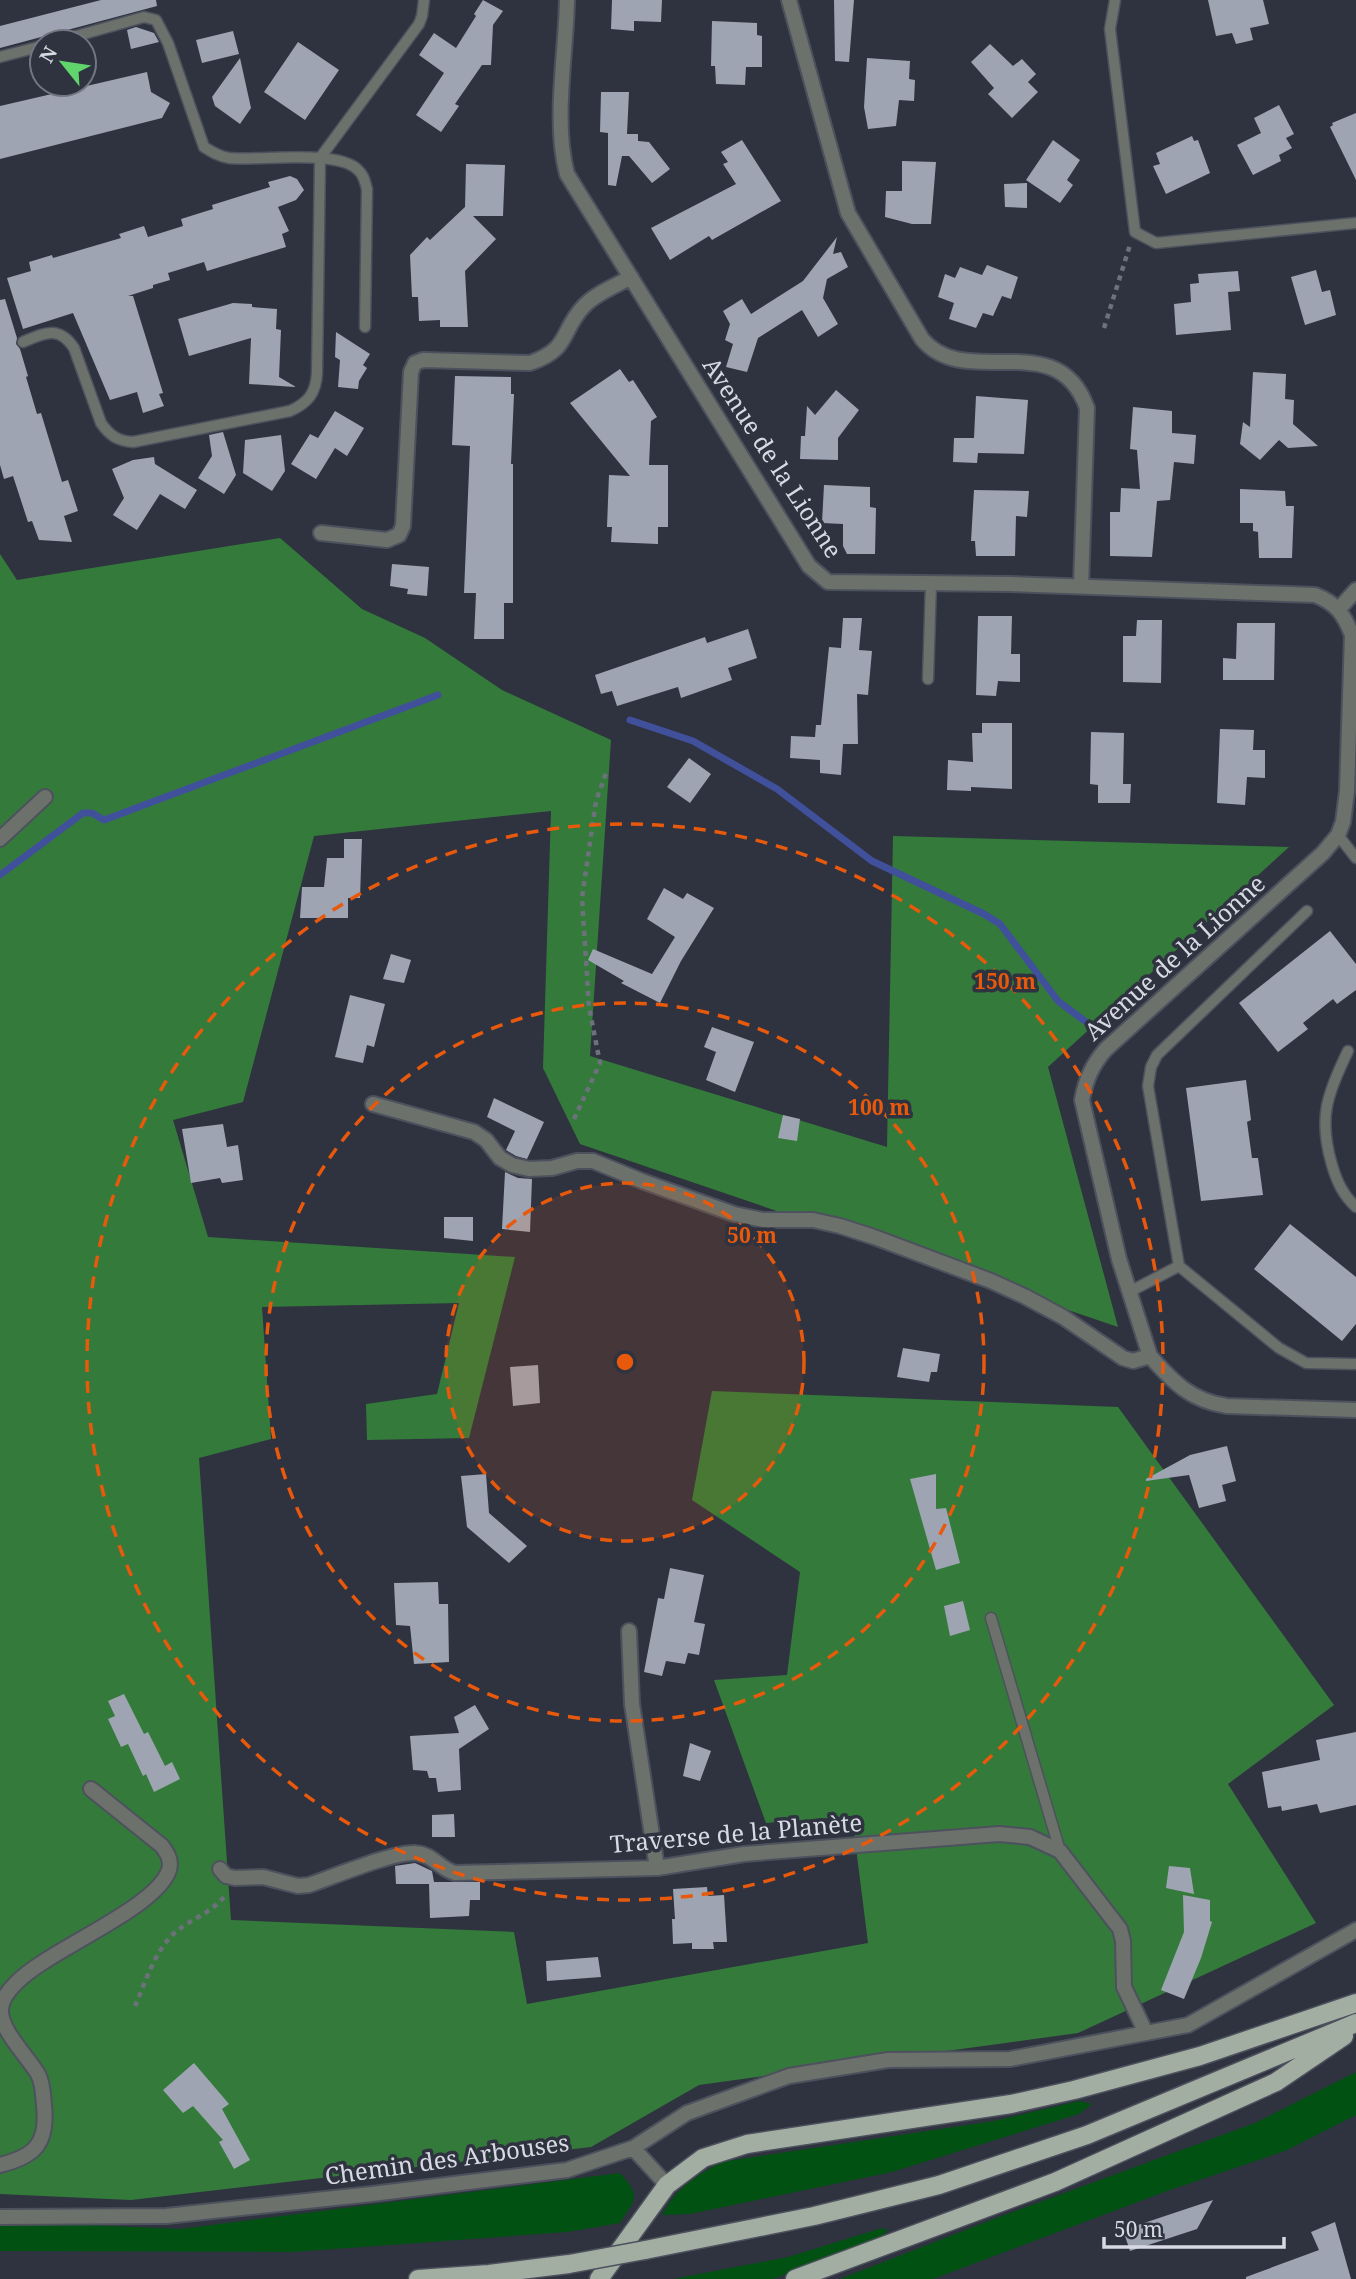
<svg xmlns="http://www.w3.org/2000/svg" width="1356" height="2279" viewBox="0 0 1356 2279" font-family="'Noto Serif',serif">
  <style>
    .green { fill: #005112 }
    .forest { fill: #347b3b }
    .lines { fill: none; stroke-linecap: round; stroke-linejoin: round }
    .stream { stroke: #41509b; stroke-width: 7 }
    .building { fill: #9fa4b3 }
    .service-casing { stroke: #4d515d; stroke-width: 13 }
    .minor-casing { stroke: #4d515d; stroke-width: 18 }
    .primary-casing { stroke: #4d515d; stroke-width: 21 }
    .path { stroke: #6d717c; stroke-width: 4.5; stroke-dasharray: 5 5; stroke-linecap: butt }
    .service { stroke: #6c716c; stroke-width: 10 }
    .minor { stroke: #6c716c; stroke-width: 14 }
    .primary { stroke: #a3aea3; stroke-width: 18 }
    .primary-bridge-casing { stroke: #4d515d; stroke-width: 21; stroke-linecap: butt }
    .primary-bridge { stroke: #a3aea3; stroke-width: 18 }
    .ring { fill: none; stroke: #e8590c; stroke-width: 3.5; stroke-dasharray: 12 9 }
    .labels { text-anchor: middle; stroke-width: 7; stroke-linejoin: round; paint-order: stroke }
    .street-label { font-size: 24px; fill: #d7dae2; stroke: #2f3340 }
    .centre { fill: #e8590c; stroke: #2f3340; stroke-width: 3.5 }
    .ring-label { font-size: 21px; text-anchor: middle; font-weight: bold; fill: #e8590c; stroke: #2f3340; stroke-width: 7; stroke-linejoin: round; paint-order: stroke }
  </style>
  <rect width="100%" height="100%" fill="#2f3340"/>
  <path class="green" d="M1356 2072V2115L1285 2151 1167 2191 933 2279H840L991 2220 1255 2123Z
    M1079 2101 1092 2104 1079 2114 892 2172 690 2214 662 2215C676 2188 695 2177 721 2162L994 2121Z
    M620 2173C642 2197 635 2199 620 2223L567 2232 293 2252 0 2251V2221L180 2229Z
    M882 2228 888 2230 879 2239 773 2279H673L788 2257Z"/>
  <path class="forest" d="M280 538 362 609 425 638 502 690 611 740 590 1056 887 1147 893 836 1289 847 1048 1067 1118 1327 580 1144 543 1068 551 811 314 836 243 1102 173 1120 208 1237 515 1257 469 1438 367 1440 366 1404 437 1394 459 1303 262 1307 271 1439 199 1458 231 1920 514 1932 527 2004 868 1943 852 1816 766 1823 714 1680 787 1675 800 1572 692 1500 712 1391 1118 1407 1334 1705 1228 1784 1316 1923 1078 2033 699 2085 591 2147 131 2200 0 2194V554L17 580Z"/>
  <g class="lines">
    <path class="stream" d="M630 720 693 741 777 789 872 861 984 914 1000 924 1058 1001 1090 1025
      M0 875 83 813H92L104 820 438 695"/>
  </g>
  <path class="building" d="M101 0H156L157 6 0 48V26Z
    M483 0 503 11 493 25 491 65H482L455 104 459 106 441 132 416 115 444 73 419 55 434 33 456 48 476 16 474 14Z
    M612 0H662L661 22 634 21V31L611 29Z
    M834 0H854L849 62 835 61Z
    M1208 0H1263L1269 24 1250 28 1253 40 1236 44 1232 33 1216 36Z
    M712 21 757 23V35L762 36V67H746L745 85 716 84 715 66H711Z
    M136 27 154 33 159 42 131 49 127 30Z
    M233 31 239 54 202 63 196 40Z
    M298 42 339 70 305 120 264 92Z
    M990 44 1013 66 1022 59 1036 74 1028 82 1038 92 1012 118 988 94 994 88 971 62Z
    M240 58 251 108 240 124 215 106 212 97Z
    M867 58 910 61 909 79 915 80 914 101 899 100 896 126 868 129 864 107Z
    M147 72 151 92 170 103 162 118 0 159V106Z
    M601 92H629L627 134H638V141L649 142 670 169 652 183 629 156H622L616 186 608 185V133L600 132Z
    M1279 105 1294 134 1286 138 1292 148 1279 155 1281 161 1253 175 1237 145 1261 133 1254 118Z
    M1356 113V180L1330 127 1333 125 1332 123Z
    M1192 136 1194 141 1198 140 1210 173 1166 194 1153 166 1160 164 1156 153Z
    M742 140 781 201 712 240 709 236 670 260 651 228 736 184 723 164 728 162 721 152Z
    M1053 140 1080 160 1067 180 1073 185 1060 203 1026 180Z
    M902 161 936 162 931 224H912L885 217 886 191H902Z
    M466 164 505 165 503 216H473L496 239 465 271 468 327H440V320L419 321 418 297H412L410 255 427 237 430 240 465 207Z
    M290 176 297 179 304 190 296 200 278 207 289 231 282 234 286 247 207 271 204 262 168 273 170 280 153 285V288L128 296H133L163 393 159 394 164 406 143 413 137 392 110 400 73 313 23 329 7 278 31 271 29 262 52 255 53 258 121 238 119 234 144 226 148 237 183 226 181 219 213 209 212 205 270 187 268 182Z
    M1027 183V208L1005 207 1004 184Z
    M837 237 833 254 841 252 848 267 827 279 823 298 838 324 818 337 802 310 758 338 747 372 726 367 733 344 725 340 730 324 723 311 742 299 751 314 803 281Z
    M987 265 1018 277 1011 299 1002 296 993 316 983 313 976 328 949 319 954 303 938 297 945 274 955 278 960 267 982 275Z
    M1316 270 1322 292 1330 290 1336 315 1305 325 1291 277Z
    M1238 271 1240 291 1228 292 1231 330 1176 335 1174 304 1191 302 1190 284 1199 283 1198 274Z
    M5 299 17 338 16 344 20 349 28 376 26 377 37 414 41 413 62 482 68 480 78 511 64 516 72 542 39 540 32 521 28 522 13 476 4 479 0 465V300Z
    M233 303 252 304V307L277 309 276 329 281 330 279 377 296 387 249 384 251 338 189 356 178 319Z
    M336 332 370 354 363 365 367 368 359 381 358 389 338 387 340 360 335 357Z
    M620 369 629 382 633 380 657 417 651 421 649 465H668V527H658V544L611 542 612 527H607L609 475 630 476 570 403Z
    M1253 372 1286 374 1285 399 1294 400 1293 424 1318 446 1288 448 1279 440 1260 460 1240 444 1243 422 1250 427Z
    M455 376 511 377V394H514L511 464H513V603H504V639H474L476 593H464L470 446 452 445Z
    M836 390 859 410 838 438V460L800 459 801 436H805L807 406 815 415Z
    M976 396 1028 400 1024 454 978 453 977 463 953 462 954 438H974Z
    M1133 407 1172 411V433L1196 435 1194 464 1174 462 1170 500 1157 501 1152 557 1110 556V512H1120L1121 488 1140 489 1137 450 1130 449Z
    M335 411 364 428 347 456 335 448 316 479 291 464 310 434 318 438Z
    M223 432 236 475 224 494 198 478 212 456 209 435Z
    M281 435 285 471 272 491 243 473 245 440Z
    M154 457 155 464 197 490 185 509 160 494 137 530 113 515 124 498 112 469 133 460Z
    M824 485 870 487V507L876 508 875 554H847L843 546V524L822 523Z
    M1240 489 1285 491 1286 506H1294L1292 558H1259L1258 532 1253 531V523H1240Z
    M974 490 1029 491 1027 517 1016 516 1015 556H976L975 541H971Z
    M392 564 429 567 427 596 407 594 408 589 390 586Z
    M978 616H1012L1011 654H1020V682L998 681 996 696 976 695Z
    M843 618H862L859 650 872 651 868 695 857 694 858 744H843L841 775 820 773V760L790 758 791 736 815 737 816 725H821L829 647 841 648Z
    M1137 620H1162L1161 683 1123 682V636H1136Z
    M1237 623H1275L1274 680H1223V658L1236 659Z
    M748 629 757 658 728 668 732 680 681 698 678 687 617 706 612 691 601 694 595 675 705 637 707 643Z
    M982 723H1012V789L971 787V791L947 790 948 760 973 762 972 733H982Z
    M1220 729 1254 730 1253 750H1265V778L1247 777 1245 805 1217 803Z
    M1091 732 1124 733 1123 784H1131L1130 803H1098V785L1090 784Z
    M689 758 711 774 690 803 667 787Z
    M344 839H362L360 898H348V918H300L302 887H324L327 858H344Z
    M664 888 683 899 687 893 714 908 681 961 660 1003 621 983 624 981 588 960 593 949 652 974 675 937 647 919Z
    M1330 931 1356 964V990L1337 1004 1333 999 1303 1023 1308 1029 1278 1052 1239 1003Z
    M391 954 411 960 404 983 383 979Z
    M350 995 385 1004 374 1047 367 1045 363 1063 335 1057Z
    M712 1027 754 1042 735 1092 706 1080 716 1052 704 1047Z
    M1246 1080 1251 1120 1247 1122 1252 1158H1258L1263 1195 1201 1201 1186 1088Z
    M494 1098 544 1122 527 1159 516 1156 506 1150 515 1131 487 1117Z
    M783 1115 800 1119 797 1141 778 1138Z
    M223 1124 227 1147 238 1145 243 1180 222 1183 220 1178 191 1183 182 1129Z
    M505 1172 518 1178 532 1179 530 1232 502 1229Z
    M444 1217H473V1241L444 1238Z
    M1290 1224 1356 1277V1324L1342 1341 1254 1269Z
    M903 1348 940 1354 937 1372H931L929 1382 897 1377Z
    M538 1365 540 1403 513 1406 510 1367Z
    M1227 1446 1236 1481 1222 1485 1226 1501 1199 1508 1189 1475 1146 1481V1479L1190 1455Z
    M486 1474 489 1513 527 1546 509 1563 467 1527 461 1476Z
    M936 1474V1509L946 1508 960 1563 936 1570 910 1479Z
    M670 1568 704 1575 694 1622 705 1624 699 1655 688 1653 685 1664 666 1661 662 1676 644 1672 658 1598 664 1599Z
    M438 1582 439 1604H448L449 1662 414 1664 410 1626 396 1625 394 1583Z
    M963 1601 970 1630 950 1636 944 1606Z
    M124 1694 144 1734 148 1732 165 1766 172 1762 180 1779 154 1792 146 1774 143 1776 128 1744 121 1747 108 1719 115 1716 108 1701Z
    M475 1705 489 1729 459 1749 461 1790 438 1792 436 1778H429L427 1771 413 1770 410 1736 459 1733 454 1717Z
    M1356 1732V1805L1320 1813 1317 1804 1282 1811 1281 1806 1268 1808 1262 1772 1320 1760 1316 1740Z
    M690 1743 711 1751 700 1781 683 1776Z
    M454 1814 455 1837H432V1815Z
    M415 1863 432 1871 434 1882H480V1900H470L469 1916 430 1918 429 1884H396L395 1866Z
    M1169 1866 1190 1868 1194 1894 1166 1888Z
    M707 1887 708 1896 724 1895 727 1942H713L714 1949H692V1943L673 1944 672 1919H675L673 1889Z
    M1183 1895 1210 1900V1921L1212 1922 1201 1958 1184 1999 1161 1990 1184 1932Z
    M598 1957 601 1977 547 1981 546 1961Z
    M194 2063 229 2104 222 2109 250 2160 234 2169 219 2142 223 2140 193 2106 183 2113 163 2090Z
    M1213 2200 1197 2229 1130 2251 1123 2230Z
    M1335 2222 1351 2279H1246V2277L1319 2250 1311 2232Z"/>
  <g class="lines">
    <g class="service-casing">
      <path id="service" d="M1115 0 1110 29 1135 232 1156 243 1356 223
        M55 42 144 17 156 20 168 43 204 147C212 152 220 157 229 158 258 161 338 149 358 170 364 175 365 182 367 189L365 327
        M0 57 42 46
        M23 342C44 333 59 325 74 348L101 423C110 436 118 441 133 442L290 411C308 403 316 393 317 373L320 158 419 24 422 16 424 0
        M928 679 931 583
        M1338 835 1356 858
        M1348 1051C1327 1094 1318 1118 1332 1165 1337 1182 1343 1195 1356 1207
        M1179 1266 1148 1086 1151 1067 1157 1055 1307 911
        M1129 1292 1179 1266 1279 1348 1306 1363 1356 1364
        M991 1618 1060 1851"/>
    </g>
    <g class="minor-casing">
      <path id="minor" d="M567 0C566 55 553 122 567 174L809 566 828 582 1010 584 1315 595C1336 603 1344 614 1352 635L1347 791 1343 822 1338 835 1323 853 1106 1049C1092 1065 1086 1079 1082 1100L1119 1259 1150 1356
        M789 0 848 213 922 339C966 392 1057 324 1087 408L1081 586
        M321 533 387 540 399 535 403 526 411 372 415 363 423 360 530 363C571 349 560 331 584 306 596 293 616 286 631 277
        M1339 609 1356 590
        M0 839 45 797
        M373 1104 474 1132 486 1140 500 1158 512 1165 529 1169 552 1168 577 1161H593L642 1181 734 1214 763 1220H813L840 1226 874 1237 991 1281 1024 1296 1063 1317 1123 1358 1133 1361 1150 1356C1173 1382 1191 1401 1227 1406L1356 1410
        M629 1631 632 1704 657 1868
        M220 1869 226 1876 235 1878 263 1877 298 1886 309 1885C333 1877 395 1851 416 1853 432 1854 440 1869 455 1873L657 1868 744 1854 999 1834 1030 1837 1060 1851 1120 1929 1123 1941 1124 1987 1146 2033
        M633 2148 667 2185
        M0 2165C36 2156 48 2143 44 2105 43 2095 43 2083 38 2074 28 2057 0 2030 1 2010 1 2000 9 1990 16 1983 49 1949 156 1909 169 1870 172 1860 167 1853 162 1846L91 1789
        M0 2217 166 2216 372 2194 567 2170 633 2148 687 2113 789 2076 888 2060 1010 2059 1188 2025 1356 1930"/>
    </g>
    <g class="primary-casing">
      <path id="primary" d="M645 2250 814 2216 939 2185 1087 2135 1356 2023
        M418 2279 489 2274 569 2264
        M599 2279 667 2185 703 2158 747 2144 1011 2104 1074 2090 1200 2056 1356 2003
        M795 2279 1055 2182 1276 2082 1344 2036"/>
    </g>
    <path class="path" d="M1104 328 1130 245
      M574 1119 600 1063 589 1007 582 898 596 801 606 773
      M135 2006C146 1981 156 1947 178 1930 193 1918 215 1911 226 1894"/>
    <use href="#service" class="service"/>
    <use href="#minor" class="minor"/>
    <use href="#primary" class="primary"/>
    <g class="primary-bridge-casing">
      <path id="primary-bridge" d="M569 2264 645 2250"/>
    </g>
    <use href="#primary-bridge" class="primary-bridge"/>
  </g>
  <circle cx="625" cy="1362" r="179" fill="#e8590c" fill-opacity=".12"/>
  <g class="ring">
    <circle cx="625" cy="1362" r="179"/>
    <circle cx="625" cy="1362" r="359"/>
    <circle cx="625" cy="1362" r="538"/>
  </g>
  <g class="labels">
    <g class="street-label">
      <text transform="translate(772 458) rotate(57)" y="8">Avenue de la Lionne</text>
      <text transform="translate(1175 958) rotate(-42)" y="8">Avenue de la Lionne</text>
      <text transform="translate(736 1834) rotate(-5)" y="8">Traverse de la Planète</text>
      <text transform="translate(447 2160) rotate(-8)" y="8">Chemin des Arbouses</text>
    </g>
  </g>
  <circle cx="625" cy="1362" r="10" class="centre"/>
  <g class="ring-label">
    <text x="1005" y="989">150 m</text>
    <text x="879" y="1115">100 m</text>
    <text x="752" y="1243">50 m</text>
  </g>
  <g transform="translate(63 63) rotate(300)"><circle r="33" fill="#2f3340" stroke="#727681" stroke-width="2"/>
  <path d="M0-5L12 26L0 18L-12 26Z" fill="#60d56b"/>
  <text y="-10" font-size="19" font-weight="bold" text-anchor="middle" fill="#d7dae2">N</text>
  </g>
  <path d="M1104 2237v10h180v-10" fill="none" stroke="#d7dae2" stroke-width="3.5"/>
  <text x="1114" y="2237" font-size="21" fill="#d7dae2" stroke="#2f3340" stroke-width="5" paint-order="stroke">50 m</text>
</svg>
